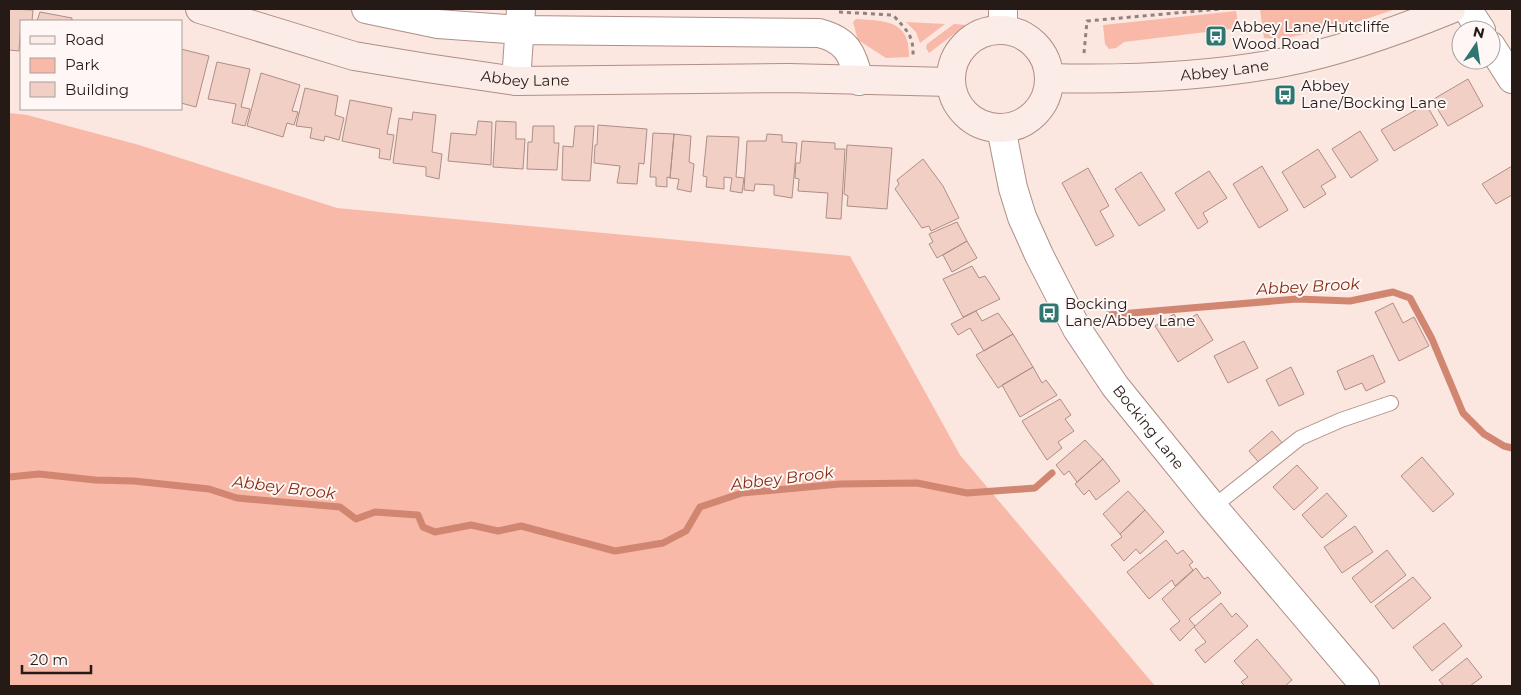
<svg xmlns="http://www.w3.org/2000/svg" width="1521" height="695" viewBox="0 0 1521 695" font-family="Montserrat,sans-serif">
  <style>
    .green { fill: #f8b9a8 }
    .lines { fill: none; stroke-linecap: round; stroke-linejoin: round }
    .stream { stroke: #d18671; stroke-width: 7 }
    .building { fill: #f1cfc5; stroke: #ae8e85 }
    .service-casing { stroke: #af8f86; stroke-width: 16 }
    .minor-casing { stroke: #af8f86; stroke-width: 30 }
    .tertiary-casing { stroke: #af8f86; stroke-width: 30 }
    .secondary-casing { stroke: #af8f86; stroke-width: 30 }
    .path { stroke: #92827d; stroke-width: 3; stroke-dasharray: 4 4; stroke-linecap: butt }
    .service { stroke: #fff; stroke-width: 14 }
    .minor { stroke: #fff; stroke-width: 28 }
    .tertiary { stroke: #fff; stroke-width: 28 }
    .secondary { stroke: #fcece7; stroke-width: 28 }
    .labels { text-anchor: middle; stroke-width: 4; stroke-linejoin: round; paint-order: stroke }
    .poi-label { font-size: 15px; fill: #261a16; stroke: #fef7f5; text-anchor: start }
    .street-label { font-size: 15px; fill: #261a16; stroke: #fef7f5 }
    .water-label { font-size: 16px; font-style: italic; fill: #852c12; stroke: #fef7f5 }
  </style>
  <rect width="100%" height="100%" fill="#fbe6e0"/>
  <path class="green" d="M1260 9H1396L1354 23 1282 39 1264 38Z
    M1236 11 1239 28 1124 42 1116 48 1109 49 1105 44 1103 25Z
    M856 19C886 21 910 20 909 57L886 58 858 40 853 22Z
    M906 22 945 24 920 43 916 32Z
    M954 24 966 25 929 53 926 48 927 44Z
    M9 113 27 115 139 145 337 208 850 256 960 455 1155 686H9Z"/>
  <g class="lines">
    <path class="stream" d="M1108 315 1297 299 1350 301 1393 292 1410 298 1432 339 1463 413 1484 434 1504 446 1512 448
      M9 477 39 474 95 480 134 481 209 489 237 498 340 507 356 519 375 512 418 515 423 527 435 532 471 525 498 531 521 526 615 551 663 543 686 531 700 507 742 493 840 484 917 483 967 493 1035 488 1052 473"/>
  </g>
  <path class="building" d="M9 9 33 10 32 21H21L19 51 9 50Z
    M40 12 72 18V21H37Z
    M181 49 209 56 196 107 181 103Z
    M217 62 250 69 241 107 250 109 245 126 232 123 236 104 208 99Z
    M261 73 300 85 292 111 298 112 294 125 287 123 283 137 247 126Z
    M1468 79 1483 106 1448 126 1432 100Z
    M305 88 338 96 335 115 344 118 339 140 325 136 324 141 310 138 312 128 296 126Z
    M350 100 392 108 387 134 394 135 390 160 379 158 380 149 342 141Z
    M1426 104 1438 125 1394 151 1381 130Z
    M413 112 436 115 432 152 442 154 439 179 426 176V167L393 163 399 118 412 120Z
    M478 121 492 122 491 165 448 161 451 133 476 135Z
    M496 121 516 122V139H525L523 169 493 167Z
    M598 125 647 129 644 164 639 163 637 184 617 183 620 166 594 163 595 145H597Z
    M533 126H554V143H559L557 170 527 169 528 142H532Z
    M575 126H594L590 181 562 180 563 146 573 147Z
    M1360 131 1378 160 1351 178 1332 149Z
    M653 133 674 134 670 178 667 177V187L656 186V177H650Z
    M674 134 691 136 689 162 694 164 691 192 677 189 679 179 670 178Z
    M767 134 782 135V142L797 143 792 198 774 195V185L755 184 754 191 744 190 747 141H766Z
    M707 136 739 137 736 177 744 178 742 193 730 191 732 178 724 177V189L706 187 707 177 703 176Z
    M802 141 835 143V149H845L841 219 826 218 828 193 798 191 799 179 795 178 796 163H800Z
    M847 145 892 148 887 209 847 206 848 196 844 194Z
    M1318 149 1336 177 1321 186 1326 194 1304 208 1282 172Z
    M923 159 943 186 959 218 931 231 929 226 922 228 895 189 899 184 897 180Z
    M1262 166 1288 210 1259 228 1233 184Z
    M1512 166V195L1496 204 1482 184Z
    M1088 168 1109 206 1100 211 1114 236 1096 246 1062 183Z
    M1209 171 1227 198 1203 213 1208 222 1198 229 1175 193Z
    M1141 172 1165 210 1139 226 1115 189Z
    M957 222 967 241 937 258 929 244 933 242 929 234Z
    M967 241 977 258 952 272 943 255Z
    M972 266 979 278 985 276 1000 299 963 317 943 279Z
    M1393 303 1403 323 1414 317 1429 346 1399 361 1375 312Z
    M976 311 982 321 998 313 1013 334 984 351 970 328 958 335 951 324Z
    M1174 314 1180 325 1197 314 1213 340 1178 362 1155 326Z
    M1013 334 1033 367 998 388 976 355Z
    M1244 341 1258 368 1228 383 1214 356Z
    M1373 355 1385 382 1366 391 1362 383 1345 390 1337 371Z
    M1033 367 1042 383 1046 380 1057 395 1020 417 1002 385Z
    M1291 367 1304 394 1279 406 1266 380Z
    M1060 399 1071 415 1065 419 1074 431 1058 442 1062 448 1047 460 1022 421Z
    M1272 431 1284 445 1261 465 1249 451Z
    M1085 440 1103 459 1077 482 1069 471 1064 475 1056 465Z
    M1422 457 1454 494 1433 512 1401 476Z
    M1103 459 1120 481 1096 500 1089 490 1084 495 1075 484Z
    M1297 465 1318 488 1294 510 1273 487Z
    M1128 491 1145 510 1120 534 1103 514Z
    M1327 493 1347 516 1322 538 1302 515Z
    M1145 510 1164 532 1140 554 1136 549 1124 561 1111 545 1122 537 1120 534Z
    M1355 526 1373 552 1342 573 1324 547Z
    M1166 540 1177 554 1183 550 1193 562 1189 565 1193 570 1175 586 1172 580 1149 599 1127 572Z
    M1387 550 1406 575 1371 603 1352 578Z
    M1196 568 1204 579 1208 577 1221 593 1189 619 1195 626 1180 641 1170 629 1180 621 1162 599Z
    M1413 577 1431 598 1393 629 1375 606Z
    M1221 603 1232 617 1236 613 1248 626 1205 663 1195 650 1206 642 1194 627Z
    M1444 623 1462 646 1432 671 1413 647Z
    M1257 639 1292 680 1285 686H1245L1241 682 1248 677 1234 661Z
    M1467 658 1482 677 1470 686H1444L1439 680Z"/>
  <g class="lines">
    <g class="service-casing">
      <path id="service" d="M1213 507 1300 438 1341 420 1391 403"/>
    </g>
    <g class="minor-casing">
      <path id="minor" d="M366 9 438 24 520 30 819 33C847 40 853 54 859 81
        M1467 9 1481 30
        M1491 46 1512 79
        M516 81 521 9"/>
    </g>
    <g class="tertiary-casing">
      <g id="tertiary">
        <path d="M1003 29V9"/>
        <path id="s1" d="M1001 128 1013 188 1022 217 1039 255 1077 329 1115 386 1213 507 1365 686"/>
      </g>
    </g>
    <g class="secondary-casing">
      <g id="secondary">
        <path id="s2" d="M200 9 354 56 427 68 516 81 788 78 950 82"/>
        <circle cx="1000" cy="79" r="49"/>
        <path id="s3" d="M1049 78C1128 80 1207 77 1285 62 1342 51 1397 31 1451 9"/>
      </g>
    </g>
    <path class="path" d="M839 12 893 15C906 30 914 35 913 56
      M1084 53 1087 21 1220 9"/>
    <use href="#service" class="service"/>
    <use href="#minor" class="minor"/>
    <use href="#tertiary" class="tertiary"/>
    <use href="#secondary" class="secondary"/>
  </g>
  <defs>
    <g id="bus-square" transform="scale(1.125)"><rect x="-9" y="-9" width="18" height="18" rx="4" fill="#2e766f" stroke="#fef7f5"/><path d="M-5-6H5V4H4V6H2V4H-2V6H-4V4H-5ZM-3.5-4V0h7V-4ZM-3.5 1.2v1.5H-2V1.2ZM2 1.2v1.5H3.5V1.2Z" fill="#fff"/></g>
  </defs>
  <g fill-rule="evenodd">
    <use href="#bus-square" x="1216" y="36"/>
    <use href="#bus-square" x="1285" y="95"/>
    <use href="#bus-square" x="1049" y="313"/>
  </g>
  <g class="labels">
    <g class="poi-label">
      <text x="1232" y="32">Abbey Lane/Hutcliffe<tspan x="1232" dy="17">Wood Road</tspan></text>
      <text x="1301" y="91">Abbey<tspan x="1301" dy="17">Lane/Bocking Lane</tspan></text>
      <text x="1065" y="309">Bocking<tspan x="1065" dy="17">Lane/Abbey Lane</tspan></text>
    </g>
    <g class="street-label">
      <text dy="5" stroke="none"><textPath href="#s3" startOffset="176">Abbey Lane</textPath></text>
      <text dy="5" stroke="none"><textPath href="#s2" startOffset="334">Abbey Lane</textPath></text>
      <text dy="5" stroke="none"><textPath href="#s1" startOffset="338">Bocking Lane</textPath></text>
    </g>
    <g class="water-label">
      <text transform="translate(1308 286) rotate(-3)" y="6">Abbey Brook</text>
      <text transform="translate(782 478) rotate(-7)" y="6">Abbey Brook</text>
      <text transform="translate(284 487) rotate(7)" y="6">Abbey Brook</text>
    </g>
  </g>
  <rect width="1521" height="695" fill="none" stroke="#261a16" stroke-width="20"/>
  <rect x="20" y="20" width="162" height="90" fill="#fef7f5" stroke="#a89f9c"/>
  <rect x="30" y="36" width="25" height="8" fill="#fcece7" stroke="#a89f9c"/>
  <text x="65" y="45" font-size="15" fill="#261a16">Road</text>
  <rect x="30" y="58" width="25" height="15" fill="#f8b9a8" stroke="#a89f9c"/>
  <text x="65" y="70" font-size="15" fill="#261a16">Park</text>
  <rect x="30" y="82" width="25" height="15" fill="#f1cfc5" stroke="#a89f9c"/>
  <text x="65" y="95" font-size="15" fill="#261a16">Building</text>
  <g transform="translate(1476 45) rotate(13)"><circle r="24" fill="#fef7f5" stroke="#a89f9c"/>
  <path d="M0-4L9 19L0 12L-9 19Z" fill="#2e766f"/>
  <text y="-8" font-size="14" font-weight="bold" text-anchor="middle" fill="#261a16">N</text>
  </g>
  <path d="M22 665v8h69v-8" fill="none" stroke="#261a16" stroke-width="2.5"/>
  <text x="30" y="665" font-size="15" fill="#261a16" stroke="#fef7f5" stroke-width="4" paint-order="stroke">20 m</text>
</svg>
